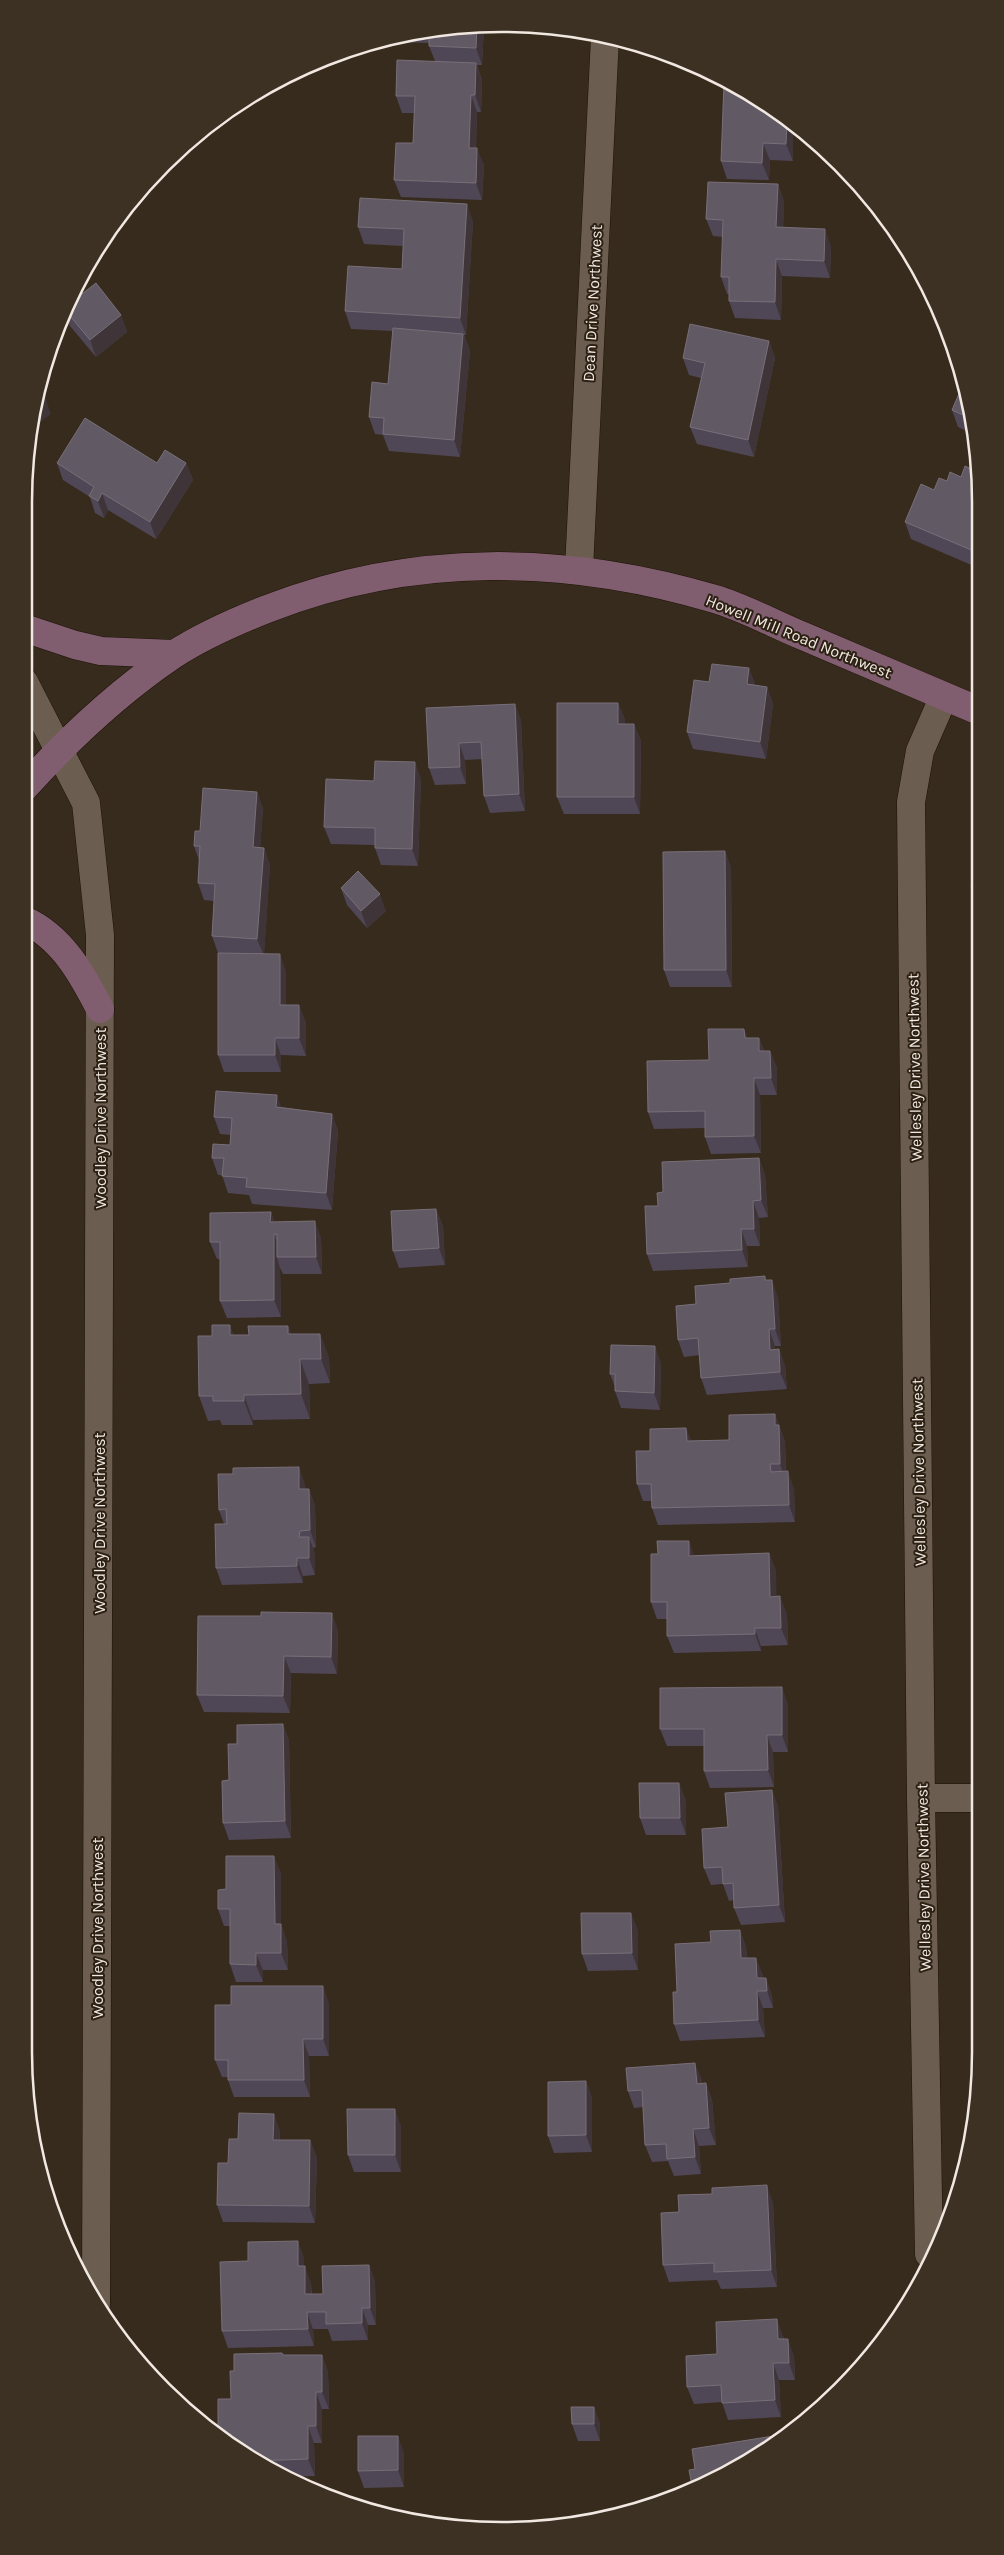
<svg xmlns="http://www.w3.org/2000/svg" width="1004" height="2555" viewBox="0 0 1004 2555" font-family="Karla,sans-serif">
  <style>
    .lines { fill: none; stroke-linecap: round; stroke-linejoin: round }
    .street-casing { stroke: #1e1307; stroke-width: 29 }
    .secondary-casing { stroke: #1e1307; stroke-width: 29 }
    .path { stroke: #968c81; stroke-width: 3; stroke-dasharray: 1 4; stroke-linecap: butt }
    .street { stroke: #6b5d4f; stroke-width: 28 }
    .secondary { stroke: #805e6f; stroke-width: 28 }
    .wall { fill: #504756 }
    .shaded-wall { fill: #3f3539 }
    .building { fill: #615964; stroke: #786f78 }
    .labels { text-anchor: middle; stroke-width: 4; stroke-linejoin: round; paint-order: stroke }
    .street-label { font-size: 16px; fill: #f1e9e1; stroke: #2d2114 }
    .rim { fill: none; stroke: #f1e9e1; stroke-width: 2.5 }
  </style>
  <rect width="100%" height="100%" fill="#372b1d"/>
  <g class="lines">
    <g class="street-casing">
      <path id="street" d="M579 569 605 37
        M24 682 86 803 100 935 96 2304
        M921 1798H980
        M929 2254 921 1798 911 802 920 751 944 696"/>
    </g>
    <g class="secondary-casing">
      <path id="secondary" d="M24 628 75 645 101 651 174 654
        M24 788C69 738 117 693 173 655 202 636 234 622 267 609 413 552 567 555 715 599 745 608 774 624 803 636 861 661 919 685 977 710
        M24 920C62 937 82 974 100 1009"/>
    </g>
    <path class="path" d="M24 845 30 839 26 834"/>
    <use href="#street" class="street"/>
    <use href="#secondary" class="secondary"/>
  </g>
  <path class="wall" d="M470 25H484L482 65H477L482 80 481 112H477L476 148 484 165 482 200 401 197 394 180 413 143 414 113H402L396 96 435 61 429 46V43L397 42 396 37Z
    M768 105 792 125 793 130V161L770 160 769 180 727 179 721 161Z
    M778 184 784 202 783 227 831 246 830 278 782 276 781 320 735 318 729 301V294H727L721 277 723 237 713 236 706 219Z
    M473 221 466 335H464L470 351 460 457 389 451 383 435 375 434 369 417 388 384 393 331 351 329 345 311 402 269 403 246 364 244 358 227Z
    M69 304 121 315 127 332 96 357 70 326 65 313Z
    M769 341 775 358 754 457 697 444 690 427 701 378 689 375 683 358Z
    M961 389 975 435 958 427 952 410Z
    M57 463H186L193 480 156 539 108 510 104 518 95 513 90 497 63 480Z
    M976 471V567L911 539 905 522 947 481Z
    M749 668 755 685 767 687 773 704 766 759 693 749 687 732 709 682Z
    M618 703 625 720V724H634L641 741 640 814H564L557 797Z
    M515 704 521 721 525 811 490 813 484 796 482 759 465 760 466 784 435 785 429 768 426 708Z
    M421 779 418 866 381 865 375 848V845L331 844 324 827 374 781Z
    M257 792 263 809 260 847 264 848 270 865 264 954 286 971V1005L306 1022V1056L281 1055V1072H224L218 1055 229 953H218L212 936 214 901 204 900 198 883 199 860 194 846 200 831Z
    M725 851 731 868 732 987H670L664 970Z
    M977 870V905L971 887Z
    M341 888 386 911 367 928 347 905Z
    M748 1038H759L764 1051H770L777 1068V1095H760L761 1153 711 1154 705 1137V1128L654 1129 648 1112 709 1060Z
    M281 1107 332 1114 338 1131 332 1210 252 1204 249 1195 228 1193 222 1175H218L212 1158 230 1145 231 1135 220 1134 214 1117Z
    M759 1158 765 1175 768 1217 759 1218 760 1246H747L748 1267 653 1271 647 1254 658 1206 663 1192Z
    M436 1209 443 1226 445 1265 399 1268 393 1251Z
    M271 1212 274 1222 321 1238 322 1274H283L280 1268 281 1317 227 1318 220 1301V1259H217L210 1242Z
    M765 1276 766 1280 778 1297 781 1346H775V1350L779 1349 785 1366 787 1389 707 1395 701 1378 700 1355 684 1357 678 1340 696 1304 730 1283Z
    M288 1326 291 1334H320L329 1358 330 1383 309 1384 310 1419 253 1420V1425H222L220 1420 208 1421 199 1396 234 1335H249Z
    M661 1363 660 1410 621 1408 615 1391V1387L610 1374Z
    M775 1414 785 1442 786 1472 794 1489 795 1522 658 1525 652 1508V1501H643L637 1484 686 1428 691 1441 729 1440Z
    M233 1474 305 1484V1489H309L315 1506 316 1547 313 1548 315 1554V1575L303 1576V1583L222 1585 216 1568 224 1524 219 1510Z
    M769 1553 776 1571V1597L787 1614 788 1645 761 1646V1651L674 1653 667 1636V1619H657L651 1602 694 1555Z
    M338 1630 337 1674 291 1673 290 1713 204 1712 197 1695Z
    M788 1704V1752H773L774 1787 710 1788 704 1771V1746H667L660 1729Z
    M283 1724 289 1741 291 1838 229 1840 223 1823 229 1780 237 1744Z
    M772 1790 778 1807 785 1922 741 1925 734 1908V1900L729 1901 723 1884 711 1885 704 1868 728 1827Z
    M686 1800V1835H646L640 1818Z
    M281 1873V1924L287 1942 288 1970H263V1982H236L230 1964V1926H224L218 1909 226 1889Z
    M638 1930V1970L588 1971 582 1954Z
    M740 1930 746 1947 747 1958 763 1975V1978H766L772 1996 773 2008H763L765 2037 680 2041 674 2024 677 1992 711 1942Z
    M329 2003V2056H309L310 2097H234L228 2080V2077H222L215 2060Z
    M702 2080V2083H706L712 2100 716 2145 699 2146 701 2174 674 2176 668 2161 652 2162 645 2145 643 2107 634 2108 628 2091Z
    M586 2081 592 2098V2152L554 2153 548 2136Z
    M401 2126V2172H354L348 2155Z
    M280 2131V2140H310L317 2158 315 2223 223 2222 217 2205 228 2163 238 2139Z
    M773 2202 777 2287 721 2289 717 2280 669 2282 663 2265 679 2212Z
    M304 2258V2266L311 2284 312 2294H323L369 2265 375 2282 376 2325H368V2340L332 2341 328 2329H313L314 2346 228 2348 222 2331 248 2261Z
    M783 2336 784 2339 794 2356 795 2380H779L781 2417 728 2420 722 2402 694 2404 687 2387 717 2354Z
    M282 2353 283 2355H322L328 2372 329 2409H322V2443H314L315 2476 285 2477 263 2467 218 2430 231 2399 234 2371Z
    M594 2407 600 2424V2441H578L572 2424Z
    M404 2453V2487L364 2488 358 2471Z"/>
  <path class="shaded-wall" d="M477 25H484L482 65 476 48Z
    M476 63 482 80 481 112 475 95Z
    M471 95 477 112 475 165 469 148Z
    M771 107 777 113H770Z
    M787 121 792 125 793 130V161L786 144Z
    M763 143 770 160 769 180 762 163Z
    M477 148 484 165 482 200 476 183Z
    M778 184 784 202 783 244 776 227Z
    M467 204 473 221 466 335 460 318Z
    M825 229 831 246 830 278 824 261Z
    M776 259 782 276 781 320 775 302Z
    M121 315 127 332 96 357 90 340Z
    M463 334 470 351 460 457 454 440Z
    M769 341 775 358 754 457 748 440Z
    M45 397 51 414 36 425 40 401Z
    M186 463 193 480 156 539 150 522Z
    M102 493 108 510 104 518 98 501Z
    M749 668 755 686 747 684Z
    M767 687 773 704 766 759 760 742Z
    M618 703 625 720 624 741 618 724Z
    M515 704 521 721 525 811 519 794Z
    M634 724 641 741 640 814 634 797Z
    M459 743 465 760 466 784 460 767Z
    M415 762 421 779 418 866 412 849Z
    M257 792 263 809 259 864 253 847Z
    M264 848 270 865 264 956 257 939Z
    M725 851 731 868 732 987 726 970Z
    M380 894 386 911 367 928 361 911Z
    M280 954 286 971V1022L280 1005Z
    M299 1005 306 1022V1056L299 1038Z
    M744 1029 751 1046 745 1038Z
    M275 1038 281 1055V1072L275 1055Z
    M759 1038 765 1055 759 1051Z
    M770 1051 777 1068V1095L771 1078Z
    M754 1078 760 1095 761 1153 754 1136Z
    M277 1095 283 1112 276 1107Z
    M332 1114 338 1131 332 1210 326 1193Z
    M759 1158 765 1175 768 1217 761 1200Z
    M753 1201 759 1218 760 1246 754 1229Z
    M436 1209 443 1226 445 1265 439 1248Z
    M271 1212 277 1229 270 1222Z
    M315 1221 321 1238 322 1274 316 1257Z
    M741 1229 747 1246 748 1267 742 1250Z
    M274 1234 280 1251 277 1257 280 1268 281 1317 274 1300Z
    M772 1280 778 1297 781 1346 775 1329Z
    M230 1325 239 1349 230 1335Z
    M288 1326 297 1350 288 1334Z
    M769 1329 775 1346 776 1367 770 1350Z
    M320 1334 329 1358 330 1383 321 1359Z
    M655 1346 661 1363 660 1410 654 1393Z
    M779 1349 785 1366 787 1389 780 1372Z
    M300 1359 309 1384 310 1419 301 1394Z
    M244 1395 253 1420V1425L244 1401Z
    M775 1414 785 1442 786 1481 780 1464 775 1425Z
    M686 1428 693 1446 687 1441Z
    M299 1467 305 1484 306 1506 299 1489Z
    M788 1471 794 1489 795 1522 789 1505Z
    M309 1489 315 1506 316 1547 310 1530Z
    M309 1537 315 1554V1575L309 1558Z
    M689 1541 695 1558 689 1556Z
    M769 1553 776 1571 777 1614 770 1597Z
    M297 1558 303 1576V1583L297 1566Z
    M780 1596 787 1614 788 1645 781 1628Z
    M332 1613 338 1630 337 1674 331 1657Z
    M755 1628 761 1646V1651L755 1634Z
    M284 1656 291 1673 290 1713 283 1696Z
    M782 1687 788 1704V1752L782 1735Z
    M283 1724 289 1741 291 1838 285 1821Z
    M767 1735 773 1752 774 1787 768 1770Z
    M679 1783 686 1800V1835L680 1818Z
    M772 1790 778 1807 785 1922 779 1905Z
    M274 1856 281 1873V1941L275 1924Z
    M631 1913 638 1930V1970L632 1953Z
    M281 1924 287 1942 288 1970 281 1953Z
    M740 1930 746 1947 748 1976 741 1958Z
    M256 1953 263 1970V1982L256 1965Z
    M756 1958 763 1975V1991L757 1978Z
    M766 1978 772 1996 773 2008 767 1991Z
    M323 1986 329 2003V2056L323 2039Z
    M757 1991 763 2008 765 2037 758 2020Z
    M303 2039 309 2056 310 2097 304 2080Z
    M695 2063 702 2080 703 2101 697 2084Z
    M586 2081 592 2098V2152L586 2135Z
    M706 2083 712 2100 716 2145 709 2128Z
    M395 2109 401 2126V2172L395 2155Z
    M274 2114 280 2131 279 2157 273 2140Z
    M693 2129 699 2146 701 2174 695 2157Z
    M310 2140 317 2158 315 2223 309 2206Z
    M767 2185 773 2202 777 2287 771 2270Z
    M298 2241 304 2258V2283L298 2266Z
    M369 2265 375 2282 376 2325 370 2308Z
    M305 2266 311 2284 312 2311 305 2294Z
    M362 2308 368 2325V2340L362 2323Z
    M307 2312 313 2329 314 2346 308 2329Z
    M777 2319 783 2336 784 2356 778 2339Z
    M788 2339 794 2356 795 2380 789 2363Z
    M322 2355 328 2372 329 2409 322 2392Z
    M773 2363 779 2380 781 2417 775 2400Z
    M316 2392 322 2409V2443L316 2426Z
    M594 2407 600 2424V2441L594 2424Z
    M308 2426 314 2443 315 2476 308 2459Z
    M398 2436 404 2453V2487L398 2470Z
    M340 2495 343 2504 340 2502Z"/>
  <path class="building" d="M470 25H477L476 48 429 46V32Z
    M397 60 476 63 475 95H471L469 148H477L476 183 394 180 396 143H413L415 96H396Z
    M724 83 768 105 771 107 770 113H777L787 121 786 144 763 143 762 163 721 161Z
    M708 182 778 184 776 227 825 229 824 261 776 259 775 302 729 301V277H721L723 220 706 219Z
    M360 198 467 204 460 318 345 311 348 266 402 269 404 229 358 227Z
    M96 283 121 315 90 340 66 311 69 304Z
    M690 324 769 341 748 440 690 427 705 363 683 358Z
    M393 328 463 334 454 440 383 434 384 418 369 417 372 382 388 384Z
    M961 389 970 418 952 410Z
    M42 393 45 397 40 401Z
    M85 418 157 463 165 450 186 463 150 522 102 493 98 501 89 496 94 487 57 463Z
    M965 466 976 471V552L905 522 921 484 934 490 939 478 947 481 950 472 961 477Z
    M712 664 749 668 747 684 767 687 760 742 687 732 694 680 709 682Z
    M557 703H618V724H634V797H557Z
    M515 704 519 794 484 796 481 742 459 743 460 767 429 768 426 708Z
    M375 761 415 762 412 849 375 848V828L324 827 326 779 374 781Z
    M203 788 257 792 253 847 264 848 257 939 212 936 215 884 198 883 200 846H194L195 831H200Z
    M725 851 726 970H664L663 852Z
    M977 870V890L971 887Z
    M358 871 380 894 361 911 341 888Z
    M218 953 280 954V1005H299V1038H275V1055H218Z
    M708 1029H744L745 1038H759V1051H770L771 1078H754V1136L705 1137V1111L648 1112 647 1061 709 1060Z
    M216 1091 277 1095 276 1107 332 1114 326 1193 246 1187 247 1178 222 1176 224 1158H212L213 1144 230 1145 232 1118 214 1117Z
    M759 1158 761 1200 753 1201 754 1229H741L742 1250 647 1254 645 1206H658L657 1193 663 1192 662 1162Z
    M436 1209 439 1248 393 1251 391 1211Z
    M271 1212 270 1222 315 1221 316 1257H277V1234H274V1300L220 1301V1242H210V1213Z
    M765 1276V1280H772L775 1329H769L770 1350 779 1349 780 1372 701 1378 698 1338 678 1340 676 1306 696 1304 695 1286 730 1283V1279Z
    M212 1325H230V1335H249L248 1326H288V1334H320L321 1359H300L301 1394 244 1395V1401H213V1396H199L198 1336H212Z
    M611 1345 655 1346 654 1393 615 1391V1374H610Z
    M775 1414V1425H779L780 1464H770L771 1472 788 1471 789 1505 652 1508 651 1484H637L636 1451H650V1429L686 1428 687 1441 729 1440V1415Z
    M299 1467V1489H309L310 1530 300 1531 299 1537H309V1558H297V1566L216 1568 215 1524H227L226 1509 219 1510 218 1474H233V1468Z
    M657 1541H689V1556L769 1553 770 1597 780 1596 781 1628H755V1634L667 1636V1602H651V1554H658Z
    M261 1612 332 1613 331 1657 284 1656 283 1696 197 1695 198 1616H261Z
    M782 1687V1735H767L768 1770 704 1771V1729H660V1688Z
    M283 1724 285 1821 223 1823 222 1781 229 1780 228 1744H237V1725Z
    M639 1783H679L680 1818H640Z
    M772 1790 779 1905 734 1908 733 1883 723 1884 722 1867 704 1868 702 1829 728 1827 725 1793Z
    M226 1856H274L275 1924H281V1953H256V1965L230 1964V1909H218V1890L226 1889Z
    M581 1913H631L632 1953 582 1954Z
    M740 1930 741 1958H756L757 1978H766L767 1991H757L758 2020 674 2024 673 1992H677L675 1944 711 1942 710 1931Z
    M231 1986H323V2039H303L304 2080H228V2060H215V2005H231Z
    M695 2063 697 2084 706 2083 709 2128 693 2129 695 2157 667 2159 666 2144 645 2145 642 2090 628 2091 626 2068Z
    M586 2081V2135L548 2136V2082Z
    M347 2109H395V2155H348Z
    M239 2113 274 2114 273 2140H310L309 2206 217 2205 218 2163H228L229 2139H238Z
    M767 2185 771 2270 714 2272V2263L663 2265 661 2213 679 2212 678 2195 712 2194V2188Z
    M298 2241V2266H305V2294H323L322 2266 369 2265 370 2308H362V2323L326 2324V2312H307L308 2329 222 2331 220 2262 248 2261V2242Z
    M777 2319 778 2339H788L789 2363H773L775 2400 722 2403 721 2385 687 2387 686 2356 717 2354 716 2322Z
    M282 2353 283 2355H322V2392H316V2426H308V2459L255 2461 231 2441V2434H223L218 2430V2399H231L230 2371H234V2354Z
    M571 2407H594V2424H572Z
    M786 2434 767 2451 693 2491 689 2470 695 2469 692 2449Z
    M358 2436H398V2470L358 2471Z
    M324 2495H340V2502Z"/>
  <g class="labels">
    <g class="street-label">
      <text transform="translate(592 303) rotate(-87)" y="6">Dean Drive Northwest</text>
      <text transform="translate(799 636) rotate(22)" y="6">Howell Mill Road Northwest</text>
      <text transform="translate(914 1067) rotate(-91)" y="6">Wellesley Drive Northwest</text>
      <text transform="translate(100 1118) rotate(-90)" y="6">Woodley Drive Northwest</text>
      <text transform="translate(918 1472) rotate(-91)" y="6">Wellesley Drive Northwest</text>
      <text transform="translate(99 1523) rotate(-90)" y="6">Woodley Drive Northwest</text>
      <text transform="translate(923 1877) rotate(-91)" y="6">Wellesley Drive Northwest</text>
      <text transform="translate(97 1928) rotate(-90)" y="6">Woodley Drive Northwest</text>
    </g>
  </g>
  <path d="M0 0H1004V2555H0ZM502 32H502A470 470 0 0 1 972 502V2052A470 470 0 0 1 502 2522H502A470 470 0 0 1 32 2052V502A470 470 0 0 1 502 32Z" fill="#3d3124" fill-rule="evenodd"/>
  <path class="rim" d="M502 32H502A470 470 0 0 1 972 502V2052A470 470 0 0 1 502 2522H502A470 470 0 0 1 32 2052V502A470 470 0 0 1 502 32Z"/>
</svg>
